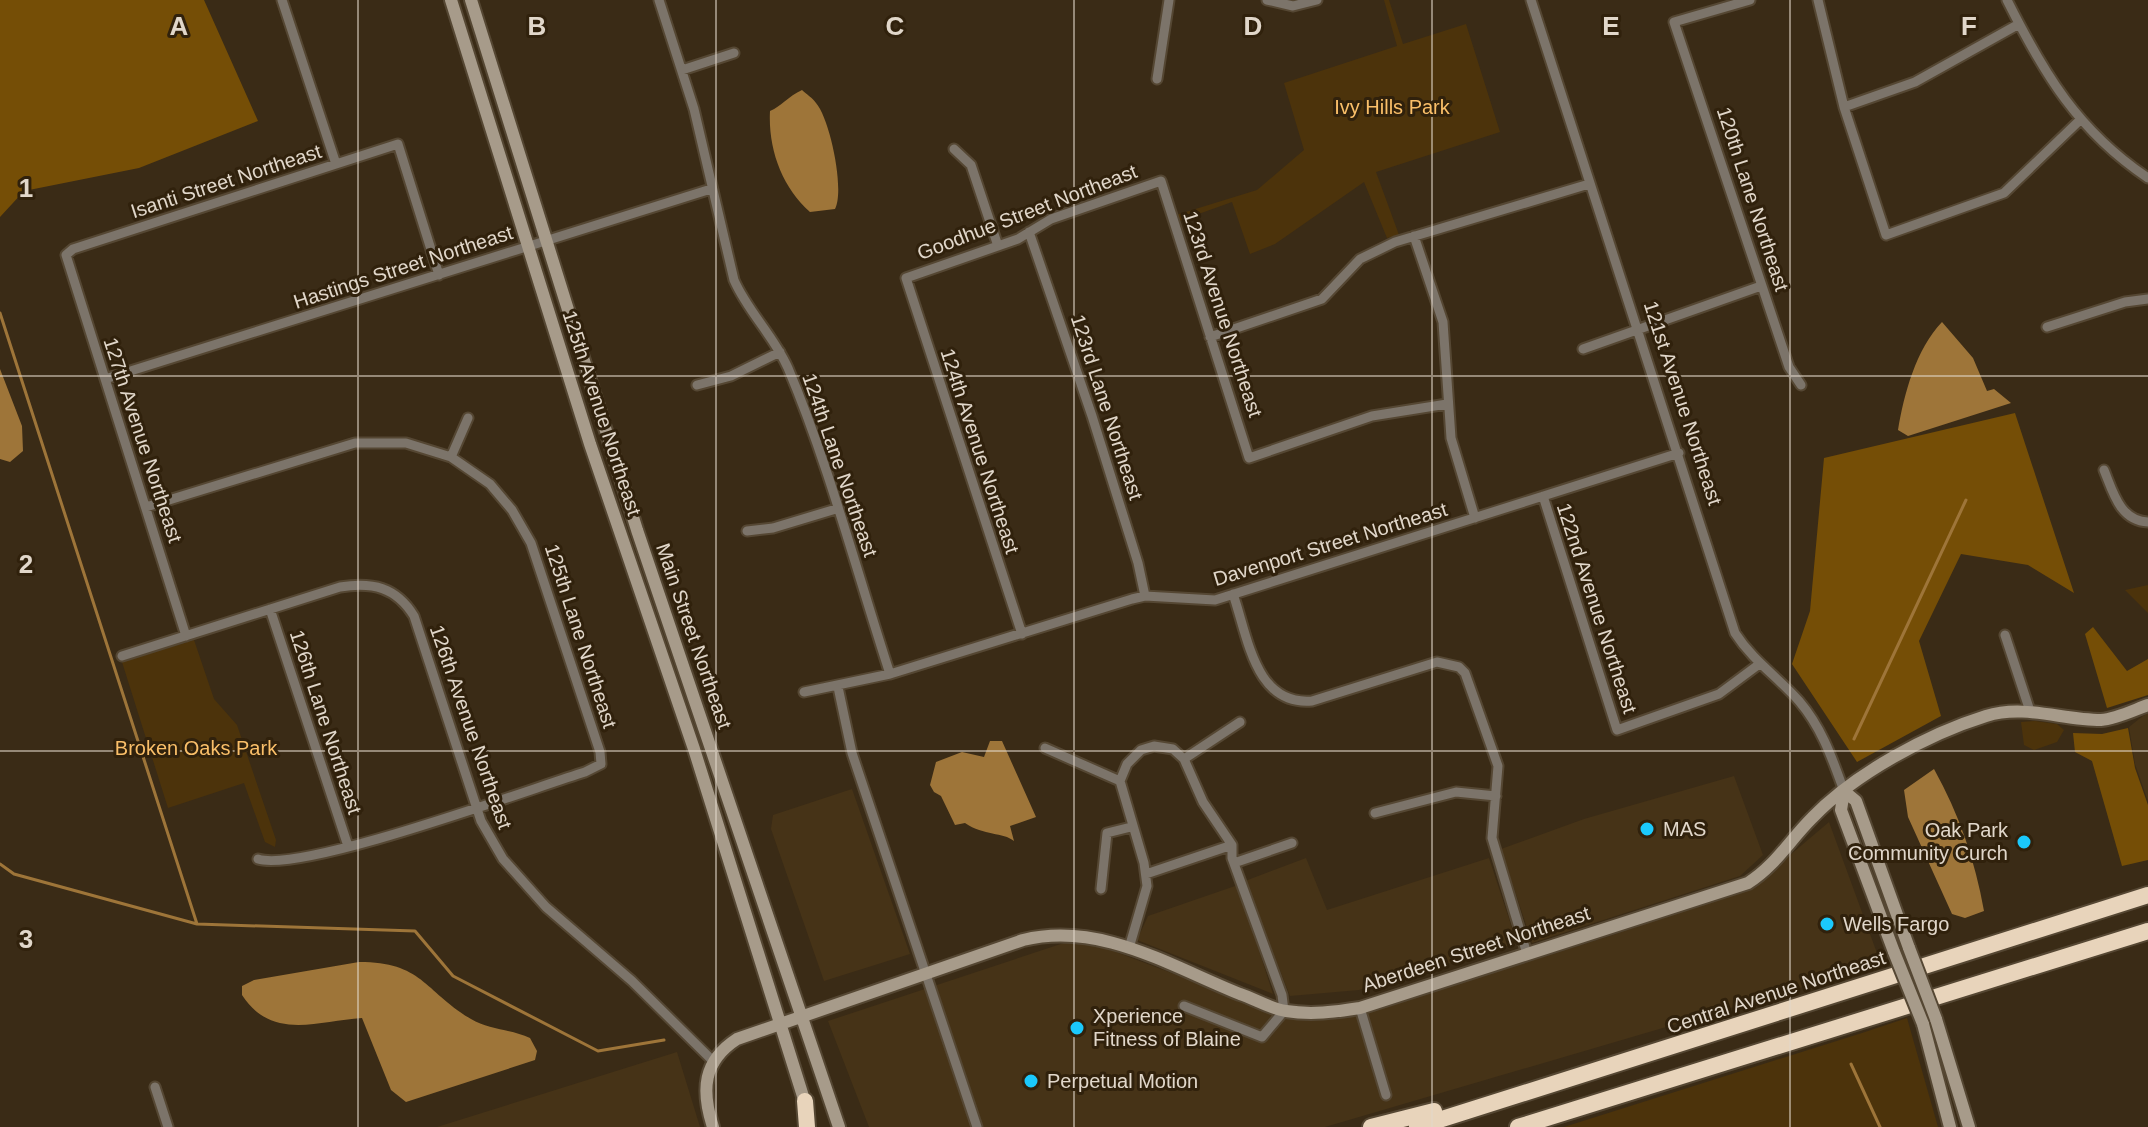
<svg xmlns="http://www.w3.org/2000/svg" width="2148" height="1127" viewBox="0 0 2148 1127" font-family="Helvetica,sans-serif">
  <style>
    .built { fill: #463317 }
    .green { fill: #4c330b }
    .forest { fill: #754e06 }
    .water { fill: #9e7539 }
    .lines { fill: none; stroke-linecap: round; stroke-linejoin: round }
    .stream { stroke: #9e7539; stroke-width: 3 }
    .street-casing { stroke: #554733; stroke-width: 13 }
    .secondary-casing { stroke: #554733; stroke-width: 16 }
    .highway-casing { stroke: #554733; stroke-width: 20 }
    .street { stroke: #7c746a; stroke-width: 9 }
    .secondary { stroke: #a79b8a; stroke-width: 12 }
    .highway { stroke: #e8d4bb; stroke-width: 16 }
    .secondary-bridge-casing { stroke: #554733; stroke-width: 16; stroke-linecap: butt }
    .secondary-bridge { stroke: #a79b8a; stroke-width: 12 }
    .grid { fill: none; stroke: #e1d7ca; stroke-width: 2; stroke-opacity: 0.55 }
    .poi-dot { fill: #1bc9fc; stroke: #30210c; stroke-width: 3 }
    .labels { text-anchor: middle; stroke-width: 6; stroke-linejoin: round; paint-order: stroke }
    .park-label { font-size: 20px; fill: #fabf69; stroke: #30210c }
    .street-label { font-size: 20px; fill: #e1d7ca; stroke: #30210c }
    .poi-label { font-size: 20px; fill: #e1d7ca; stroke: #30210c; text-anchor: start }
    .grid-label { font-size: 26px; text-anchor: middle; font-weight: bold; fill: #e1d7ca; stroke: #30210c; stroke-width: 6; stroke-linejoin: round; paint-order: stroke }
  </style>
  <rect width="100%" height="100%" fill="#3a2b16"/>
  <path class="built" d="M2148 712V801L2135 764 2129 727Z
    M1734 776 1763 855 1740 876 1532 943 1501 849 1584 819Z
    M852 789 910 954 824 981 771 829 773 815Z
    M1829 822 1881 964 1325 1127H869L828 1021 1079 938 1285 1016 1366 1013 1616 934 1756 884Z
    M1306 858 1327 910 1489 858 1517 943 1359 990 1290 996 1245 881Z
    M1238 885 1273 994 1137 940 1148 916Z
    M677 1052 700 1127H437Z"/>
  <path class="green" d="M1384 0H1389L1403 44 1466 24 1500 132 1376 172 1399 235 1387 238 1364 182 1275 244 1250 254 1232 202 1179 221 1176 215 1257 190 1304 150 1284 83 1397 46Z
    M2148 585V613L2125 590Z
    M194 640 214 699 237 725 276 840 275 847 265 842 244 783 168 808 122 662Z
    M2035 721 2057 724 2064 730 2057 742 2034 750 2024 745 2021 722Z
    M1907 1018 1938 1127H1564L1862 1033Z"/>
  <path class="forest" d="M0 0H204L258 121 139 168 24 191 0 217Z
    M2015 413 2074 593 2028 565 1961 554 1919 641 1941 716 1857 762 1792 664 1810 611 1824 458Z
    M2093 627 2127 671 2148 659V695L2107 708 2085 634Z
    M2128 728 2135 768 2148 805V860L2122 866 2092 761 2075 752 2073 733 2102 734Z"/>
  <path class="water" d="M802 90C806 94 813 98 816 103 830 119 845 190 835 209L810 212C782 187 768 149 770 111 782 106 787 97 802 90Z
    M1942 322 1973 358 1987 391 1994 389 2011 403 1908 436 1898 430C1904 394 1916 349 1942 322Z
    M0 369 22 426 23 451 10 462 0 459Z
    M990 741H1002L1036 817 1010 826 1014 841C1003 832 984 836 965 823L955 825 941 796 934 792 930 785 936 762 962 752 984 757Z
    M1934 769C1959 814 1975 860 1984 911L1965 918 1952 914 1908 817 1904 790Z
    M359 962C423 962 424 991 471 1019 489 1030 511 1029 530 1038L537 1051 535 1060 406 1102 391 1090 362 1018C317 1021 272 1041 242 995V986L254 980Z"/>
  <g class="lines">
    <path class="stream" d="M0 313 197 924
      M1854 739 1966 500
      M0 864 14 874 197 924 415 931 453 976 598 1051 664 1040
      M1851 1064 1880 1127"/>
    <g class="street-casing">
      <path id="street" d="M282 0 336 164
        M659 0 694 109 734 280C748 312 774 336 788 368 829 465 857 573 890 674
        M1267 0 1293 6 1317 0
        M1531 0 1735 633C1753 661 1778 677 1799 701 1822 728 1832 758 1844 791
        M1750 0 1674 22 1789 367 1801 385
        M1818 0 1844 107 1886 235 2004 193 2079 121
        M2007 0C2044 74 2078 131 2148 178
        M682 70 734 53
        M1157 79 1169 0
        M1844 107 1915 82 2019 24
        M954 149 971 165 998 246
        M1029 232 1092 416 1138 563 1145 596
        M1414 236 1443 322 1451 438 1475 518
        M2047 327 2125 302 2148 299
        M1210 337 1322 299 1360 259 1395 242 1589 184
        M1583 349 1761 286
        M105 379 711 189
        M697 385 731 376 780 352
        M451 457 468 418
        M2104 470C2113 492 2120 521 2148 522
        M1543 496 1617 730 1719 694 1758 665
        M146 507 355 443H406L451 457 490 484 512 510 531 543 600 752 601 764 585 772C527 790 302 873 258 859
        M747 531 773 528 836 509
        M1233 594C1248 637 1255 706 1312 701L1437 662 1459 667 1465 673 1498 766 1492 838 1527 954
        M270 609 348 846
        M1022 634 906 278 1018 239 1051 219 1161 181 1249 458 1372 416 1447 404
        M2005 635 2030 711
        M186 636 66 255 73 249 398 144 439 275
        M122 656 340 587C373 582 396 587 414 616L481 821 503 859 546 907 632 981 713 1061
        M838 687 852 753 977 1127
        M804 692 890 674 1132 599 1145 596 1215 600 1679 453
        M1045 748 1120 781
        M1184 759 1240 722
        M1375 813 1456 792 1496 796
        M1234 863 1292 843
        M1146 874 1232 845
        M1101 889 1107 833 1131 827
        M1129 948 1147 886 1144 863 1120 781 1127 764 1141 750 1154 746 1173 749 1184 759 1203 802 1232 845V858L1282 995 1284 1011 1262 1037 1184 1006
        M1360 1008 1386 1095
        M155 1087 168 1127"/>
    </g>
    <g class="secondary-casing">
      <path id="secondary" d="M451 0 590 444 694 749 807 1109
        M471 0 637 530 839 1127
        M1844 791 1856 801 1909 948
        M1844 791 1841 810 1894 952
        M1936 1019 1969 1127
        M1923 1024 1950 1127
        M713 1127C701 1090 703 1061 737 1039L1023 940C1100 921 1170 966 1240 994 1255 999 1271 1009 1286 1011 1311 1015 1335 1012 1360 1008L1748 883C1776 865 1789 841 1812 818 1854 774 1928 734 1986 716 2024 704 2062 720 2101 720 2116 719 2134 710 2148 705"/>
    </g>
    <g class="highway-casing">
      <path id="highway" d="M805 1101 807 1127
        M1371 1127 1434 1111
        M1417 1127 2148 895
        M1518 1127 2148 931"/>
    </g>
    <use href="#street" class="street"/>
    <use href="#secondary" class="secondary"/>
    <use href="#highway" class="highway"/>
    <g class="secondary-bridge-casing">
      <path id="secondary-bridge" d="M1909 948 1936 1019
        M1894 952 1923 1024"/>
    </g>
    <use href="#secondary-bridge" class="secondary-bridge"/>
  </g>
  <path class="grid" d="M358 0V1127M716 0V1127M1074 0V1127M1432 0V1127M1790 0V1127M0 376H2148M0 751H2148"/>
  <g class="poi-dot">
    <circle cx="1647" cy="829" r="8"/>
    <circle cx="2024" cy="842" r="8"/>
    <circle cx="1827" cy="924" r="8"/>
    <circle cx="1077" cy="1028" r="8"/>
    <circle cx="1031" cy="1081" r="8"/>
  </g>
  <g class="labels">
    <g class="park-label">
      <text x="1392" y="114">Ivy Hills Park</text>
      <text x="196" y="755">Broken Oaks Park</text>
    </g>
    <g class="street-label">
      <text transform="translate(226 181) rotate(-18)" y="7">Isanti Street Northeast</text>
      <text transform="translate(1753 199) rotate(72)" y="7">120th Lane Northeast</text>
      <text transform="translate(1027 212) rotate(-21)" y="7">Goodhue Street Northeast</text>
      <text transform="translate(403 267) rotate(-18)" y="7">Hastings Street Northeast</text>
      <text transform="translate(1223 314) rotate(72)" y="7">123rd Avenue Northeast</text>
      <text transform="translate(1683 403) rotate(72)" y="7">121st Avenue Northeast</text>
      <text transform="translate(1107 407) rotate(72)" y="7">123rd Lane Northeast</text>
      <text transform="translate(602 413) rotate(72)" y="7">125th Avenue Northeast</text>
      <text transform="translate(143 440) rotate(72)" y="7">127th Avenue Northeast</text>
      <text transform="translate(980 451) rotate(72)" y="7">124th Avenue Northeast</text>
      <text transform="translate(840 465) rotate(71)" y="7">124th Lane Northeast</text>
      <text transform="translate(1330 544) rotate(-17)" y="7">Davenport Street Northeast</text>
      <text transform="translate(1597 608) rotate(72)" y="7">122nd Avenue Northeast</text>
      <text transform="translate(581 636) rotate(72)" y="7">125th Lane Northeast</text>
      <text transform="translate(694 636) rotate(71)" y="7">Main Street Northeast</text>
      <text transform="translate(326 722) rotate(72)" y="7">126th Lane Northeast</text>
      <text transform="translate(471 727) rotate(71)" y="7">126th Avenue Northeast</text>
      <text transform="translate(1476 949) rotate(-18)" y="7">Aberdeen Street Northeast</text>
      <text transform="translate(1776 992) rotate(-18)" y="7">Central Avenue Northeast</text>
    </g>
    <g class="poi-label">
      <text x="1663" y="836">MAS</text>
      <text x="2008" y="837" text-anchor="end">Oak Park<tspan x="2008" dy="23">Community Curch</tspan></text>
      <text x="1843" y="931">Wells Fargo</text>
      <text x="1093" y="1023">Xperience<tspan x="1093" dy="23">Fitness of Blaine</tspan></text>
      <text x="1047" y="1088">Perpetual Motion</text>
    </g>
  </g>
  <g class="grid-label">
    <text x="179" y="35">A</text>
    <text x="537" y="35">B</text>
    <text x="895" y="35">C</text>
    <text x="1253" y="35">D</text>
    <text x="1611" y="35">E</text>
    <text x="1969" y="35">F</text>
    <text x="26" y="197">1</text>
    <text x="26" y="573">2</text>
    <text x="26" y="948">3</text>
  </g>
</svg>
